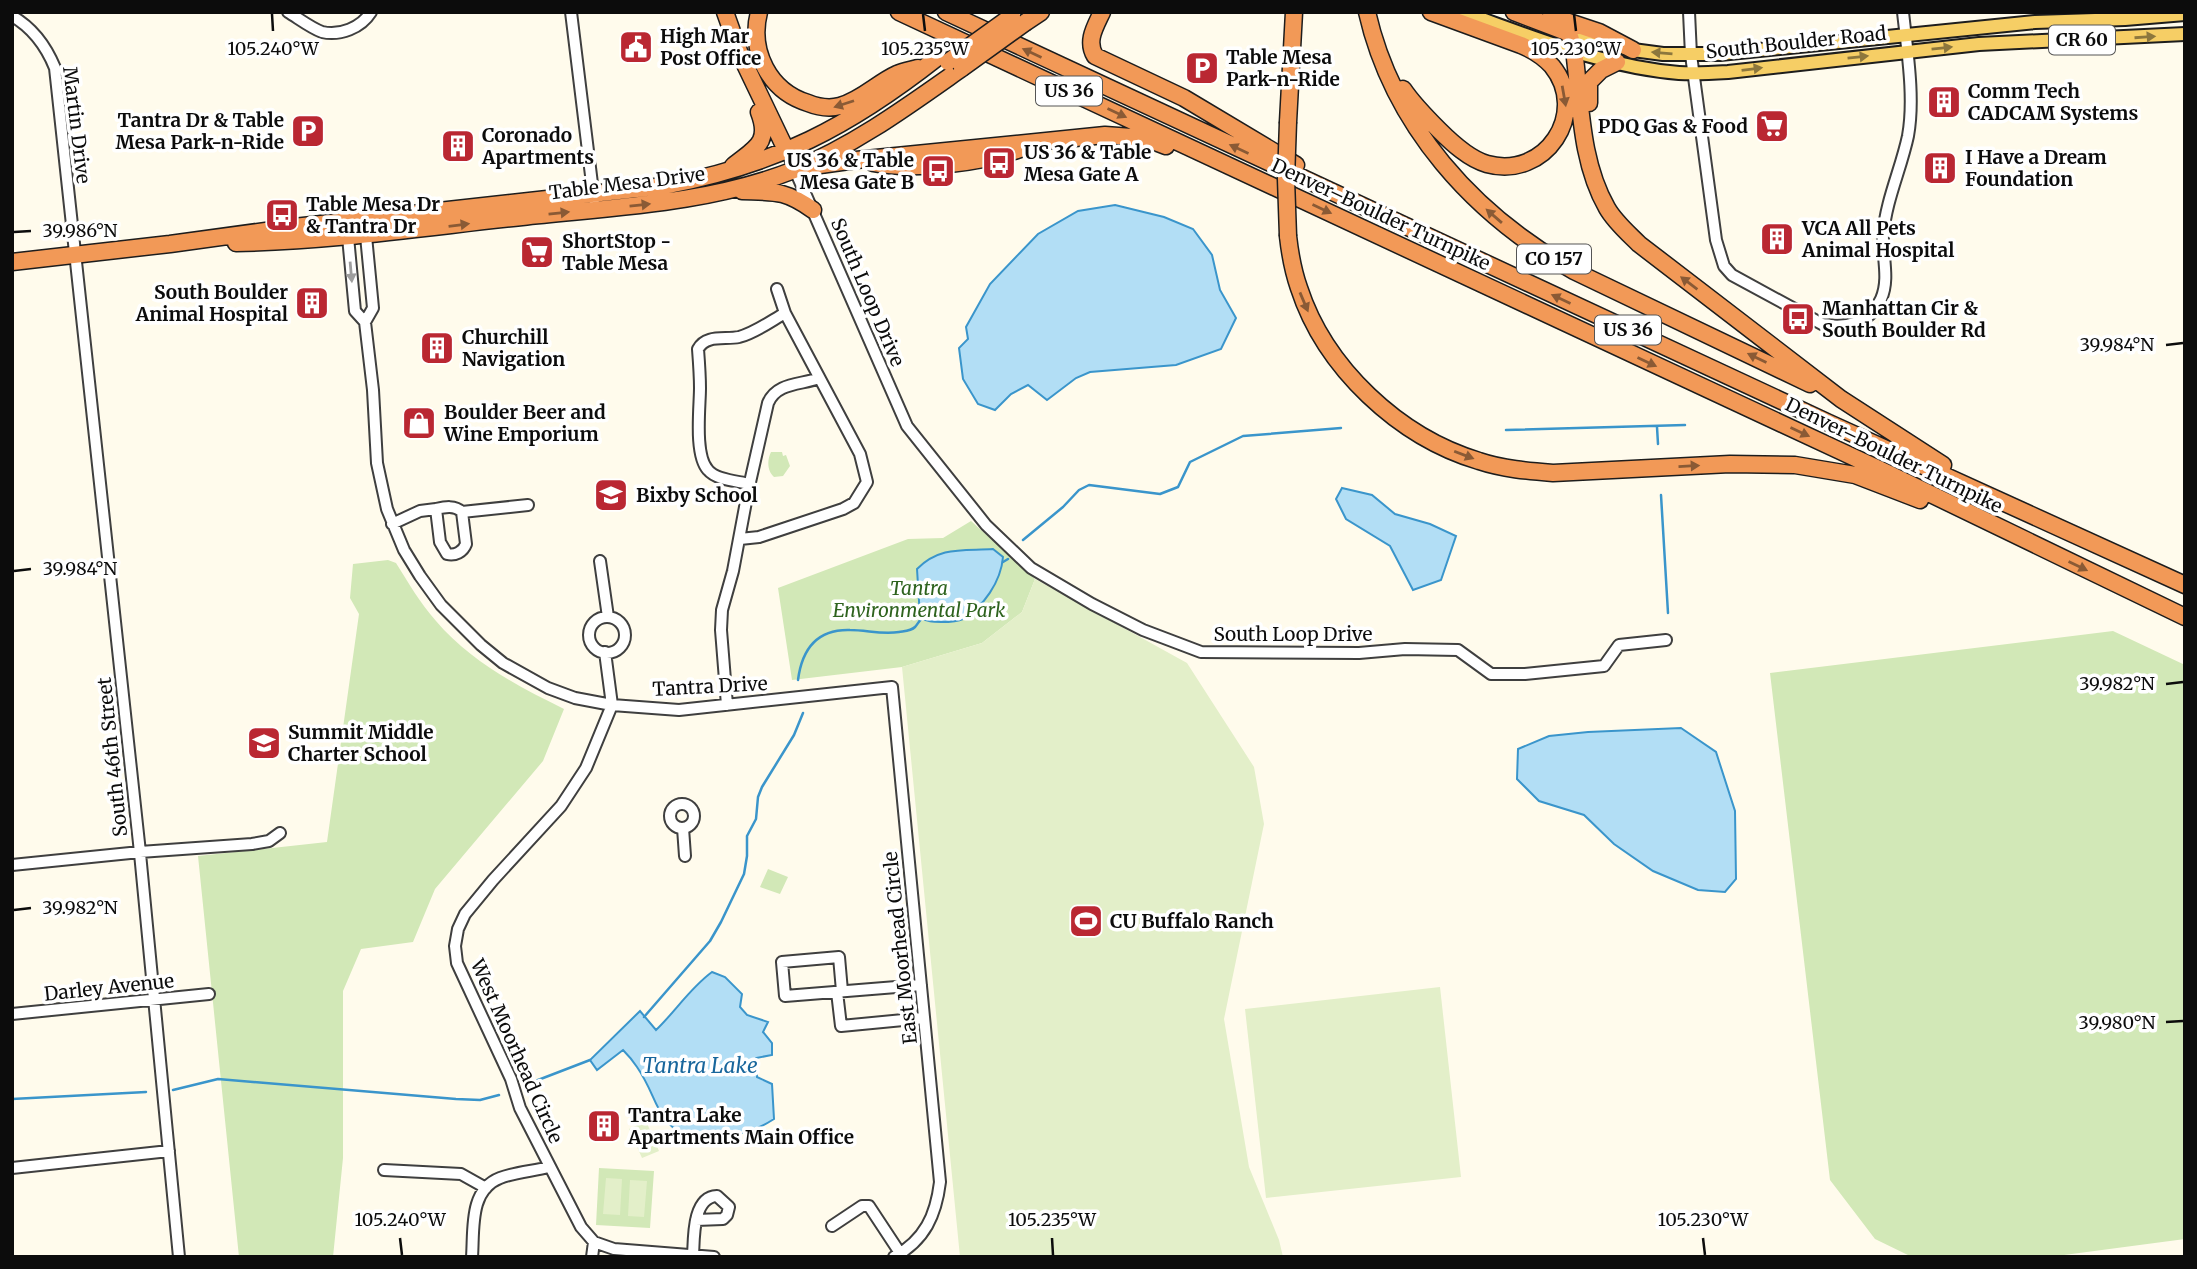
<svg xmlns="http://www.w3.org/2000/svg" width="2197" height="1269" viewBox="0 0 2197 1269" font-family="Merriweather,serif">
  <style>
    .green { fill: #d2e8b7 }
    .pitch { fill: #e3efc9 }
    .water { fill: #b2def5; stroke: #3a95cb; stroke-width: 2 }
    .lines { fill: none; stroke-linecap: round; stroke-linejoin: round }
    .stream { stroke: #3a95cb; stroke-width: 2.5 }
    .minor-casing { stroke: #3f3f3f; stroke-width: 14 }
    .major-casing { stroke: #1d1d1d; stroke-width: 16 }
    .highway-casing { stroke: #1d1d1d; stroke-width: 19 }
    .minor { stroke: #fff; stroke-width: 10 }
    .major { stroke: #f6ce65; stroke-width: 12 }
    .highway { stroke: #f29957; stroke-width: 16 }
    .highway-bridge-casing { stroke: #1d1d1d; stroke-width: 19; stroke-linecap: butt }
    .highway-bridge { stroke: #f29957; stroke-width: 16 }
    .oneway { fill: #8d773d }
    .oneway2 { fill: #8a5a35 }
    .oneway3 { fill: #9e9e9e }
    .ticks { fill: none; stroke: #0c0c0c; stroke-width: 2.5 }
    .labels { text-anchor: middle; stroke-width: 7; stroke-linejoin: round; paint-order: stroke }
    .shield { fill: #fff; stroke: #555; stroke-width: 2 }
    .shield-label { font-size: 18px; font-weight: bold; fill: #0c0c0c }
    .poi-label { font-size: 19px; font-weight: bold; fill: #0c0c0c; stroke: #fff; text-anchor: start }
    .street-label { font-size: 19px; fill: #0c0c0c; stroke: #fff }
    .park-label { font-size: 19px; font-style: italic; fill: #2e631e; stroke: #fff }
    .water-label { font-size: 21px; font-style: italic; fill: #18669c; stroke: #fff }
    .ticks-label { font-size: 18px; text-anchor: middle; fill: #0c0c0c; stroke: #fff; stroke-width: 7; stroke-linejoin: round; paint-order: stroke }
  </style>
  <rect width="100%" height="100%" fill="#fffbec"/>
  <path class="green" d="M771 452H782L783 456 786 455 790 466 783 476 774 477C767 471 767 460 771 452Z
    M971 521 1035 579 1022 612 982 643 902 667 792 680 778 588 908 539 943 538Z
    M388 560 396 563C408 582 420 603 436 621 470 661 517 686 564 709L543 761 435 889 413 942 361 949 343 991V1158L333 1257H239L198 856 327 842 359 614 350 598 353 564Z
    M2113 631 2185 665V1239L2049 1257H1912L1875 1239 1830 1180 1770 673Z
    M768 869 788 877 780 894 760 887Z
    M599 1168 654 1171 650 1228 596 1225Z"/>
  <path class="pitch" d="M1035 579 1187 663 1254 767 1264 824 1224 1019 1249 1167 1279 1240 1283 1257H960L902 667 982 643 1022 612Z
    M1440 987 1461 1177 1266 1198 1245 1009Z
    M646 1121 659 1151 642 1158 629 1129Z
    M606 1178 622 1179 620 1215 603 1214Z
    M630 1180 647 1181 644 1217 628 1216Z"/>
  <path class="water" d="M1115 205 1164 217 1193 229 1212 255 1220 290 1236 318 1221 349 1176 365 1090 372 1076 378 1047 400 1028 385 1011 394 995 410 978 404 963 379 959 348 968 339 966 327 990 284 1038 234 1078 211Z
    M1342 488 1372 495 1395 514 1430 524 1456 536 1441 580 1413 590 1390 546 1346 519 1336 499Z
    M993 549 1003 557C1001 582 983 607 963 619 957 622 948 622 941 622 933 622 927 622 920 617L917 569C940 546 963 551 993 549Z
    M1681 728 1716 752 1735 811 1736 879 1725 892 1698 890 1653 871 1614 844 1584 815 1539 801 1517 779 1518 749 1549 736 1588 732Z
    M712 972 725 977 742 994 740 1007 747 1015 768 1022 763 1032 772 1043V1055L756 1058 757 1077 772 1084 774 1119C743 1139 724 1134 691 1141 652 1117 659 1099 637 1067 633 1061 628 1055 623 1050L597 1070 590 1060 640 1011 656 1030C675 1012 690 988 712 972Z"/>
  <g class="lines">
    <path class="stream" d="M1657 427 1658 444
      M1506 430 1685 425
      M1661 495 1668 613
      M1023 540 1063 507 1079 490 1089 485 1160 494 1178 487 1190 462 1243 436 1341 428
      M1003 562 1008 559
      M798 680C802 649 817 629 850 630 867 630 882 635 899 632 905 631 911 631 915 627 917 625 919 621 922 618
      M644 1017 710 941 721 922 744 874 747 856V836L756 819 758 797 762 787 794 735 803 713
      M525 1085 590 1060
      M173 1090 218 1079 456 1099 480 1100 499 1095
      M12 1099 146 1092"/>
    <g class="minor-casing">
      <path id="minor" d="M288 12C298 18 311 28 322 32 340 36 361 28 371 12
        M571 12 594 200
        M1689 12 1691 55 1716 240 1724 266 1732 275 1822 324C1845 329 1871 323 1881 299 1890 279 1882 256 1883 235 1886 200 1901 169 1908 136 1915 98 1907 50 1903 12
        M12 16C33 28 46 46 55 68L139 843 179 1257
        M787 152 907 426 986 525 1031 568 1092 604 1143 630 1201 652 1359 653 1405 649 1458 650 1491 674H1525L1604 666 1619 645 1666 640
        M363 230 366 236 373 308 365 322 373 390 377 463 387 509 404 550 420 576 441 605 481 645 503 663 548 688 575 698 612 705 679 710 892 687 940 1182C936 1215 925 1240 894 1257
        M351 232 348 237 355 311 365 322
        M749 484C737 481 716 480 708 470 694 455 700 407 700 388 700 375 699 362 698 349 706 334 725 340 739 337 755 333 771 321 785 313
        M436 509C445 507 455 505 462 512
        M392 524 420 511 436 509 440 542 447 554C455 556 463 552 466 544L462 512 528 505
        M740 539 759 537 843 509 854 503 867 482 860 454 785 313 777 289
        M600 561 608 617
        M589 635a18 18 0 1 1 36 0a18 18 0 1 1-36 0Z
        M605 652 612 705 586 768 561 806 493 880 465 914 458 929 455 946 457 963 511 1079 520 1108 581 1227 594 1242 614 1249 714 1257
        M727 705 721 630 722 610 733 571 748 491 768 403C777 382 802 385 819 378
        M670 816a12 12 0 1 1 24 0a12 12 0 1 1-24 0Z
        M683 828 685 856
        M12 865 140 852 252 844 269 841 280 833
        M842 991 839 957 782 962 785 996 921 985
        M837 992 841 1026 924 1018
        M12 1014 209 994
        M12 1168 169 1151
        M384 1170 461 1174 486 1188
        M832 1226 862 1206H869L900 1253
        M472 1257C474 1229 469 1190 500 1178 515 1172 534 1171 549 1167
        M592 1257 594 1242
        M693 1257C694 1239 692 1197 717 1196L729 1207 727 1215 723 1219 696 1220"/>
    </g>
    <g class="major-casing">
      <path id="major" d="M1462 12C1533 37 1604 67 1679 73 1696 74 1712 73 1728 72L1979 44 2185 34
        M1569 33 1633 50 1663 54H1720L2035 22 2125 19 2185 14"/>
    </g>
    <g class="highway-casing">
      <path id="highway" d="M725 12 740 54 787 152
        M759 12C749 51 769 91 808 103 818 107 829 109 840 106 862 100 877 83 897 74 903 71 911 70 918 68
        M899 12 1881 470 2185 617
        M946 12 1829 423 2185 585
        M1102 12C1095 27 1086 41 1095 56L1184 98 1296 165
        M1367 12C1393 126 1474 215 1574 271L1810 384
        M1514 12 1569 33 1574 50C1581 103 1580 161 1607 208 1615 222 1628 233 1639 244L1841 399 1943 465
        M1551 16 1599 32 1633 50
        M1026 22 1041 12
        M1403 89C1413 104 1426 117 1439 130 1452 143 1469 159 1487 164 1545 180 1590 113 1552 66 1543 56 1533 50 1521 45L1431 12
        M1589 103V82L1601 70 1617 62
        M1288 122 1294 12
        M873 163C915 171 981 163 1020 149
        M733 166C755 148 771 143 759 112
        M813 166 856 160 1105 135 1145 138 1166 146
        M742 191C775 192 785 190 813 210
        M1288 236C1290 254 1293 271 1299 288 1325 368 1399 437 1479 461 1503 469 1528 471 1553 473L1730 464 1795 465 1855 475 1920 500
        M236 243C333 241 427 227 522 217 613 207 708 204 794 170 855 145 908 106 962 68
        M12 262 170 244 294 227 664 186C776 165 849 127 938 57"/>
    </g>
    <use href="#minor" class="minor"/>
    <use href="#major" class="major"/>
    <use href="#highway" class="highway"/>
    <g class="highway-bridge-casing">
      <path id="highway-bridge" d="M948 62 1012 16
        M962 68 1026 22
        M1288 122 1286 179 1288 236"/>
    </g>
    <use href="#highway-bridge" class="highway-bridge"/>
  </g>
  <defs><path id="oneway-solid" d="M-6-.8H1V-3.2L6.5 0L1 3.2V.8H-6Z" transform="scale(1.75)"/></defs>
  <g class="oneway">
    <use href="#oneway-solid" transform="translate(2145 37) rotate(-4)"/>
    <use href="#oneway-solid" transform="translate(1942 48) rotate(-6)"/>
    <use href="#oneway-solid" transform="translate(1662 53) rotate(-175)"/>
    <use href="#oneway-solid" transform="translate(1858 57) rotate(-6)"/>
    <use href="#oneway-solid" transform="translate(1752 69) rotate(-7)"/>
  </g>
  <g class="oneway2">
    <use href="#oneway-solid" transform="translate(1032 53) rotate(-155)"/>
    <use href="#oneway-solid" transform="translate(1564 96) rotate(80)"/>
    <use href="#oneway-solid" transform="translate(844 104) rotate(162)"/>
    <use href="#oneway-solid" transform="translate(1117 113) rotate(25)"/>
    <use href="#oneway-solid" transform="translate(1239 149) rotate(-155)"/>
    <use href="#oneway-solid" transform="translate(640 205) rotate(-6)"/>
    <use href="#oneway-solid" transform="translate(1322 209) rotate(25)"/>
    <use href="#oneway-solid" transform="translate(559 213) rotate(-6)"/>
    <use href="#oneway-solid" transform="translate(1494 216) rotate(-139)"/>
    <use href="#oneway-solid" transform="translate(459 225) rotate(-7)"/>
    <use href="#oneway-solid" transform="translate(1689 283) rotate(-143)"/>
    <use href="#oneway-solid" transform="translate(1561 299) rotate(-155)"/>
    <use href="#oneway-solid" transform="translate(1304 302) rotate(67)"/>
    <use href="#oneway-solid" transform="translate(1757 358) rotate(-154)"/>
    <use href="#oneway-solid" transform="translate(1647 362) rotate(25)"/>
    <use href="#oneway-solid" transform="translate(1800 432) rotate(25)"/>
    <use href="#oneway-solid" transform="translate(1464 455) rotate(21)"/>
    <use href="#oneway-solid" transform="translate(1689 466) rotate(-3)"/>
    <use href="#oneway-solid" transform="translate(2078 566) rotate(26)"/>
  </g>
  <use class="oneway3" href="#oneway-solid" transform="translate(351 272) rotate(85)"/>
  <path class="ticks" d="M272 14 273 31M923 14 925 31M1574 14 1576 31M14 232 31 231M2166 345 2183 343M14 571 31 569M2166 684 2183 682M14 910 31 908M2166 1022 2183 1021M400 1238 402 1255M1052 1238 1053 1255M1703 1238 1705 1255"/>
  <defs>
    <g id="civic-square" transform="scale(1.75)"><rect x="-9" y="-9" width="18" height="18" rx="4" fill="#ba2732" stroke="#fff"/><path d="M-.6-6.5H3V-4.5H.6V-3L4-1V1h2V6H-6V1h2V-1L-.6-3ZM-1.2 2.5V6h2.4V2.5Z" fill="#fff"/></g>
    <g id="parking-square" transform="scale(1.75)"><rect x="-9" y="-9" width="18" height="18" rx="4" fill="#ba2732" stroke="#fff"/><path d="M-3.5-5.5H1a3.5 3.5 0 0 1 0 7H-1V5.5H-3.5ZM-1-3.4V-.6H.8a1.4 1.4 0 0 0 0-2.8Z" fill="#fff"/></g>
    <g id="building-square" transform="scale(1.75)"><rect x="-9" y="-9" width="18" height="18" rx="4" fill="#ba2732" stroke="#fff"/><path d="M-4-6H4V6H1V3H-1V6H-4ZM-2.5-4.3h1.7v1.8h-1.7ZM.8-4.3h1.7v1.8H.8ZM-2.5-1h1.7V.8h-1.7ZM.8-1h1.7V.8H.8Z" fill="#fff"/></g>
    <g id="supermarket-square" transform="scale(1.75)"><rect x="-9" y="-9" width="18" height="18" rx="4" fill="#ba2732" stroke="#fff"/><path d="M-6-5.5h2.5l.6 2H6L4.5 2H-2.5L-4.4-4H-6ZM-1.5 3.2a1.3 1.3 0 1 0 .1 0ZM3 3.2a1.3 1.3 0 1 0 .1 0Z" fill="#fff"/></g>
    <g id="bus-square" transform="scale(1.75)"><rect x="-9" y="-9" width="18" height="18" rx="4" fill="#ba2732" stroke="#fff"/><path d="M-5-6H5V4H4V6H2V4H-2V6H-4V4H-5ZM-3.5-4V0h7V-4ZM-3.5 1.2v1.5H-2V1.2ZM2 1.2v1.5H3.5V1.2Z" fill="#fff"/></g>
    <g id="shop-square" transform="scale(1.75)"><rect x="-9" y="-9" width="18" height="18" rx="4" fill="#ba2732" stroke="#fff"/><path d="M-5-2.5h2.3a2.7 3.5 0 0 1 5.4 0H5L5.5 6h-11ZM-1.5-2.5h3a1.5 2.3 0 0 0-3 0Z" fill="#fff"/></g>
    <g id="school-square" transform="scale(1.75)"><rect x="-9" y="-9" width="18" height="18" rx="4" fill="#ba2732" stroke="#fff"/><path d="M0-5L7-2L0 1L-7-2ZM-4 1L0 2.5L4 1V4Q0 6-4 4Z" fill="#fff"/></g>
    <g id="stadium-square" transform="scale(1.75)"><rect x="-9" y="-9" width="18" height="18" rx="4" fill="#ba2732" stroke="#fff"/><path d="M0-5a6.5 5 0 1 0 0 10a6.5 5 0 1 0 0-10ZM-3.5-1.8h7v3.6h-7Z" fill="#fff"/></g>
  </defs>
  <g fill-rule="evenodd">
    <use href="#civic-square" x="636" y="47"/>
    <use href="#parking-square" x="1202" y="68"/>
    <use href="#building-square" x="1944" y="102"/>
    <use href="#supermarket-square" x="1772" y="126"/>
    <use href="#parking-square" x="308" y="131"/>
    <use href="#building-square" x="458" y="146"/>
    <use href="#bus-square" x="999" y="163"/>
    <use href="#building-square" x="1940" y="168"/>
    <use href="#bus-square" x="938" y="171"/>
    <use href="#bus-square" x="282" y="215"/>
    <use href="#building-square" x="1777" y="239"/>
    <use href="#supermarket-square" x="537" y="252"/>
    <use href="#building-square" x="312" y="303"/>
    <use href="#bus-square" x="1798" y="319"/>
    <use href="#building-square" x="437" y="348"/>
    <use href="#shop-square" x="419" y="423"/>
    <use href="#school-square" x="611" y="495"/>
    <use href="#school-square" x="264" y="743"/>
    <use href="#stadium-square" x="1086" y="921"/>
    <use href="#building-square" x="604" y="1126"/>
  </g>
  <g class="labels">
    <g class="shield">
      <rect x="2049" y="25.5" width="66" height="29" rx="5"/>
      <rect x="1036" y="76.5" width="66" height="29" rx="5"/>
      <rect x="1517" y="244.5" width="74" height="29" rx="5"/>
      <rect x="1595" y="315.5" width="66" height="29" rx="5"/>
    </g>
    <g class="shield-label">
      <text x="2082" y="46">CR 60</text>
      <text x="1069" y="97">US 36</text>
      <text x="1554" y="265">CO 157</text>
      <text x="1628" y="336">US 36</text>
    </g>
    <g class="poi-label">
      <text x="660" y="43">High Mar<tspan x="660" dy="22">Post Office</tspan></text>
      <text x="1226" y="64">Table Mesa<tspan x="1226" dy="22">Park-n-Ride</tspan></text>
      <text x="1968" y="98">Comm Tech<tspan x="1968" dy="22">CADCAM Systems</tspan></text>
      <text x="284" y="127" text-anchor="end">Tantra Dr &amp; Table<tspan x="284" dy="22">Mesa Park-n-Ride</tspan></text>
      <text x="1748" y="133" text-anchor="end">PDQ Gas &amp; Food</text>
      <text x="482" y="142">Coronado<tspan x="482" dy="22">Apartments</tspan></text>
      <text x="1024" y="159">US 36 &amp; Table<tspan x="1024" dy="22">Mesa Gate A</tspan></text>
      <text x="1965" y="164">I Have a Dream<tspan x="1965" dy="22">Foundation</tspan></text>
      <text x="914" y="167" text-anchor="end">US 36 &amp; Table<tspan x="914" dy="22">Mesa Gate B</tspan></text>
      <text x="306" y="211">Table Mesa Dr<tspan x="306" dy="22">&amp; Tantra Dr</tspan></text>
      <text x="1802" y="235">VCA All Pets<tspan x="1802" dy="22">Animal Hospital</tspan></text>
      <text x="562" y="248">ShortStop -<tspan x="562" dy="22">Table Mesa</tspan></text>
      <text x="288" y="299" text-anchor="end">South Boulder<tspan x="288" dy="22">Animal Hospital</tspan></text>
      <text x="1822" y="315">Manhattan Cir &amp;<tspan x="1822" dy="22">South Boulder Rd</tspan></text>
      <text x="462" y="344">Churchill<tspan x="462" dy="22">Navigation</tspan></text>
      <text x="444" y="419">Boulder Beer and<tspan x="444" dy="22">Wine Emporium</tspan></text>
      <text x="636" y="502">Bixby School</text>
      <text x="288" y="739">Summit Middle<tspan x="288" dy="22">Charter School</tspan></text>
      <text x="1110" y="928">CU Buffalo Ranch</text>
      <text x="628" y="1122">Tantra Lake<tspan x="628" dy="22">Apartments Main Office</tspan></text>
    </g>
    <g class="street-label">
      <text transform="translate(1796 42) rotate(-6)" y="7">South Boulder Road</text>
      <text transform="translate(77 125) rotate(83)" y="7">Martin Drive</text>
      <text transform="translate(627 183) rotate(-7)" y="7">Table Mesa Drive</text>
      <text transform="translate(1381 214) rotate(25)" y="7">Denver–Boulder Turnpike</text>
      <text transform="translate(868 292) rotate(67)" y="7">South Loop Drive</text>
      <text transform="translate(1894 455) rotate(26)" y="7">Denver–Boulder Turnpike</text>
      <text x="1293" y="641">South Loop Drive</text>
      <text transform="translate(710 686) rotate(-3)" y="7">Tantra Drive</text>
      <text transform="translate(112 757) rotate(-96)" y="7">South 46th Street</text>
      <text transform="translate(900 948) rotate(-96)" y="7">East Moorhead Circle</text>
      <text transform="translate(109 987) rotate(-6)" y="7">Darley Avenue</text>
      <text transform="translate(517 1051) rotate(66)" y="7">West Moorhead Circle</text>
    </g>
    <g class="park-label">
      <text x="919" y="595">Tantra<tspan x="919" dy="22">Environmental Park</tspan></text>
    </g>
    <g class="water-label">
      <text x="700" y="1073">Tantra Lake</text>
    </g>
  </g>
  <g class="ticks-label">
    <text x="273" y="55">105.240°W</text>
    <text x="925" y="55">105.235°W</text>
    <text x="1576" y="55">105.230°W</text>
    <text x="80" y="237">39.986°N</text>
    <text x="2117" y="351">39.984°N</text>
    <text x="80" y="575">39.984°N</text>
    <text x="2117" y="690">39.982°N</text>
    <text x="80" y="914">39.982°N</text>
    <text x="2117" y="1029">39.980°N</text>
    <text x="400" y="1226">105.240°W</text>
    <text x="1052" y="1226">105.235°W</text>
    <text x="1703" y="1226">105.230°W</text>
  </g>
  <rect width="2197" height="1269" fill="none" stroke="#0c0c0c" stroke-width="28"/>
</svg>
